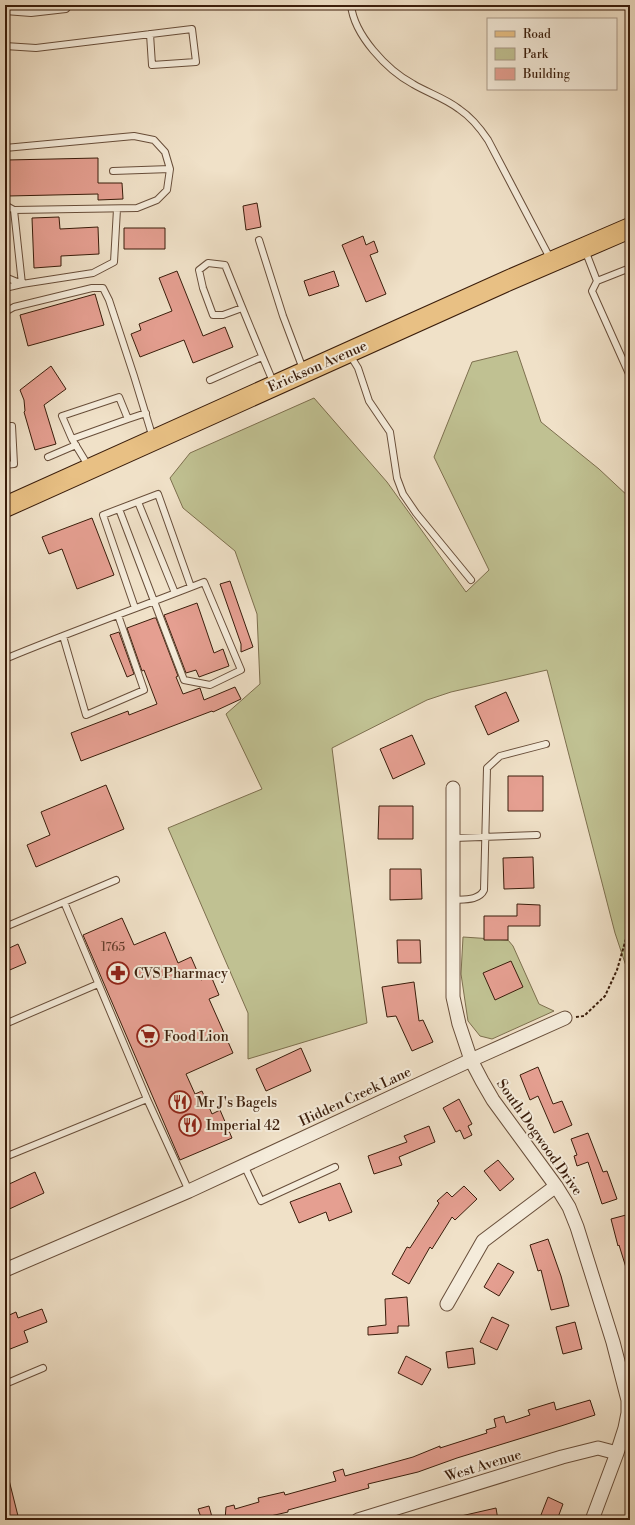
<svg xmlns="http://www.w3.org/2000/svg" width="635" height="1525" viewBox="0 0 635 1525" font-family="'Libre Bodoni',serif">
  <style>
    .green { fill: #c0c192; stroke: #7d6f4e }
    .building { fill: #e59f91; stroke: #3a1d0b }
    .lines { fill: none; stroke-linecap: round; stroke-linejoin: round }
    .service-casing { stroke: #684e3a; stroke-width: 8 }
    .minor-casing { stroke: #684e3a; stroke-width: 15 }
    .primary-casing { stroke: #3a1d0b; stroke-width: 22 }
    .path { stroke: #3a1d0b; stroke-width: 2; stroke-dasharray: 3 2; stroke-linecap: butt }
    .service { stroke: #f5ecdb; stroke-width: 6 }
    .minor { stroke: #f5ecdb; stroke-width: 13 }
    .primary { stroke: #e8c084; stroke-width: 20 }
    .labels { text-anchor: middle; stroke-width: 4; stroke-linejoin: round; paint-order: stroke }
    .number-label { font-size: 12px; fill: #653e2c }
    .street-label { font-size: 14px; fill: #3a1d0b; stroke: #f5ecdb }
    .poi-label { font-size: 14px; fill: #3a1d0b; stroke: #f5ecdb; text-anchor: start }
  </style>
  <rect width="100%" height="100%" fill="#f0e1c8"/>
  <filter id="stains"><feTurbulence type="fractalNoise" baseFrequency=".005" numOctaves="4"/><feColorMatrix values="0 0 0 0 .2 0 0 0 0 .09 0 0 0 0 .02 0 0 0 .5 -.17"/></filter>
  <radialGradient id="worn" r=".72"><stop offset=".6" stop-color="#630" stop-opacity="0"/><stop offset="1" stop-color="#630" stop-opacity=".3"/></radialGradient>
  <path class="green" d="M517 351 541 422 599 469 630 498V978L615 933 547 670 451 692 427 700 332 748 367 1023 248 1059V1013L168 828 262 789 226 714 260 684 257 614 235 551 183 508 170 478 190 453 314 398 387 482 466 592 489 570 434 457 472 362Z
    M463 937 508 940 513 946 539 1004 554 1011 492 1039 480 1036 468 1021 461 974Z"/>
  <path class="building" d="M98 158V183H122L123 199 98 200V194L8 196 7 160Z
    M257 203 261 227 246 230 243 206Z
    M59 217 60 229 98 227 99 254 61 256V266L34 268 32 218Z
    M124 228H165V249H124Z
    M363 236 366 245 374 241 378 252 370 255 386 294 366 302 342 245Z
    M177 271 203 336 225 327 233 347 193 363 184 340 140 357 131 334 141 330 139 324 172 311 159 278Z
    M334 271 339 286 309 296 304 281Z
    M95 294 104 325 28 346 20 315Z
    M51 366 66 389 44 405 56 444 35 450 24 412 25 411 24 400 20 390Z
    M92 518 114 575 77 589 62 549 49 554 42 537Z
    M230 581 253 647 241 652V644L220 584Z
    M197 603 214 653 223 649 229 666 199 677 196 670 186 673 164 615Z
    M154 618H156L178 676 176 677 183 694 200 688 204 700 235 687 241 699 213 712 212 711 81 761 71 733 128 711 129 715 157 704 144 670 142 671 127 628Z
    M119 632 134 674 127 677 110 635Z
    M506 692 519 721 488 735 475 706Z
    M412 735 425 764 393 779 380 749Z
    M508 776H543V811H508Z
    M106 785 124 829 36 867 27 845 50 835 41 812Z
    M379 806H413V839H378Z
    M533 857 534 888 504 889 503 858Z
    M390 869H421L422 899 390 900Z
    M517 904 540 905V926H508V940H484V916H517Z
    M122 918 134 945 165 932 178 963 191 957 201 980 211 976 219 995 209 999 233 1053 186 1074 195 1094 202 1091 212 1114 220 1110 232 1138 180 1160 83 935Z
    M397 940H420L421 963H398Z
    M18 944 26 963 5 972V950Z
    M511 961 523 987 495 1000 483 973Z
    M414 982 419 1021 423 1020 433 1042 412 1051 396 1016 387 1017 382 987Z
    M301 1048 311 1071 266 1091 256 1069Z
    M538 1067 553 1104 562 1101 572 1125 554 1133 538 1096 530 1100 520 1075Z
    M459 1099 472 1124 468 1126 472 1135 464 1139 460 1130 456 1132 443 1108Z
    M429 1126 435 1142 399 1157 402 1165 374 1174 368 1156 407 1142 404 1136Z
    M588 1133 603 1172 607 1171 617 1199 602 1204 588 1162 577 1166 574 1156 577 1155 571 1139Z
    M498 1160 514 1179 500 1191 484 1171Z
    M35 1172 44 1193 5 1211V1186Z
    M340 1183 352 1212 329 1221 326 1212 299 1223 290 1202Z
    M464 1186 477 1199 455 1220 452 1217 432 1249 430 1247 409 1284 392 1274 407 1247 410 1248 439 1203 437 1201 447 1192 452 1197Z
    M626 1215 630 1230V1274H628L619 1245 618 1246 611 1219Z
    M548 1239 561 1276 569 1306 551 1310 541 1270 538 1271 530 1245Z
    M498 1263 514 1272 499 1296 484 1287Z
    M407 1297 409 1326H398V1333L368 1335V1327L386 1325 385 1299Z
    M42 1309 47 1322 24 1331 28 1342 5 1351V1317L16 1312 18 1318Z
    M492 1317 509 1325 497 1350 480 1342Z
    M575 1322 582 1349 563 1354 556 1327Z
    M473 1348 475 1364 448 1368 446 1352Z
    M406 1356 431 1369 422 1385 398 1373Z
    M590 1400 595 1415 561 1426 457 1458 418 1472 368 1484 369 1488 288 1510V1512L253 1520H225L226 1507 234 1505 235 1509 259 1502 258 1498 284 1492 285 1495 336 1481 333 1472 343 1469 345 1476 413 1457 440 1446V1448L487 1433 486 1430 496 1427 494 1419 504 1416 506 1423 530 1415 528 1410 554 1402 556 1410Z
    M5 1476H8L18 1516 5 1520Z
    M548 1497 563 1504 557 1520H539Z
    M209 1506 212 1517 202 1520 198 1509Z
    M496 1508 498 1520H461V1516Z"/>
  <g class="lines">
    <g class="service-casing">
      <path id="service" d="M351 5C354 35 387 70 413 84 428 93 445 98 459 109 471 117 480 128 488 140L551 260
        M5 11 31 13 66 9 69 5
        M5 46 36 48 192 29 196 62 152 65 150 34
        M5 148 134 136 154 140 165 152 170 169 167 190 157 200 137 208 14 210
        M113 171 170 169
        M5 205 14 210 22 284 5 288
        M259 240 283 316 303 369
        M585 250 597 281 592 291 630 376
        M5 277 22 284 93 273 114 262 117 209
        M597 281 630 268
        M242 308 223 315H213L203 288 199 270 208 263 225 265C241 305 257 344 274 384
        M5 312 14 307 92 288H103L109 300 134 376 153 438
        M350 355 358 368 369 401 390 432 397 478 403 494 416 513 471 580
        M210 380 262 357
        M5 426H12L14 464 5 465
        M72 439 128 419
        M48 457 76 445
        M89 467 72 439 62 416 119 397 128 419 146 413
        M5 491 10 503
        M138 502 175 593
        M135 608 103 515 158 494 191 587
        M63 636 86 715 144 690 118 615
        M5 659C70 632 138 608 204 582L241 670 210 685 184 680 119 509
        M454 838 537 835
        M452 900C463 899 479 901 484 890L487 768 500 756 546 744
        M64 902 147 1099 189 1191
        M5 927 116 880
        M5 1024 98 984
        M5 1157 147 1099
        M244 1165 261 1201 335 1167
        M5 1384 43 1368"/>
    </g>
    <g class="minor-casing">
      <path id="minor" d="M453 788V997L459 1024 471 1060 482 1081 493 1100 556 1186 569 1207 577 1227 613 1342 628 1400V1413L625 1428 617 1453 592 1520
        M5 1270 189 1191 471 1060 565 1018
        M447 1304 483 1241 556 1186
        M358 1520 562 1457 598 1448 617 1453"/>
    </g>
    <g class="primary-casing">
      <path id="primary" d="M5 507 507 281 630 228"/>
    </g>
    <path class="path" d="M576 1017 584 1016 605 996 617 970 630 925"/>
    <use href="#service" class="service"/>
    <use href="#minor" class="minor"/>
    <use href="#primary" class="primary"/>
  </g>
  <defs>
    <g id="pharmacy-ring" transform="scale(1.15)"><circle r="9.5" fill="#f5ecdb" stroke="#8f2418" stroke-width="1.5"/><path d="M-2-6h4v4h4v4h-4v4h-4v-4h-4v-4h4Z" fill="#8f2418"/></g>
    <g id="supermarket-ring" transform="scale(1.15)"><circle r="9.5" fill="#f5ecdb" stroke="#8f2418" stroke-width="1.5"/><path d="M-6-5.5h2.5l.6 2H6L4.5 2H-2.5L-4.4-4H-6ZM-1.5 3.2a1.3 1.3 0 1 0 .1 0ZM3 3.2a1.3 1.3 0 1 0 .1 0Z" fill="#8f2418"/></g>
    <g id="restaurant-ring" transform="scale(1.15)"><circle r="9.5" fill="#f5ecdb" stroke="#8f2418" stroke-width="1.5"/><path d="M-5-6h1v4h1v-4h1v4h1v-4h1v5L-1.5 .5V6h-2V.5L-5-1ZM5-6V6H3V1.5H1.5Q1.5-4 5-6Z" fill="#8f2418"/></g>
  </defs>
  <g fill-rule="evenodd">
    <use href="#pharmacy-ring" x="118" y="973"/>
    <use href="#supermarket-ring" x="148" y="1036"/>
    <use href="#restaurant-ring" x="180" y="1102"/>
    <use href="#restaurant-ring" x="190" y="1125"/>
  </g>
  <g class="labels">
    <g class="number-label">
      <text x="113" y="951">1765</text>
    </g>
    <g class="street-label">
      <text transform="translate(317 366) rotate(-24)" y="5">Erickson Avenue</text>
      <text transform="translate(355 1096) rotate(-25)" y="5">Hidden Creek Lane</text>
      <text transform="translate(540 1137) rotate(55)" y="5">South Dogwood Drive</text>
      <text transform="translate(483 1465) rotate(-17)" y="5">West Avenue</text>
    </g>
    <g class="poi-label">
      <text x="134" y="978">CVS Pharmacy</text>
      <text x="164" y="1041">Food Lion</text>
      <text x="196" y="1107">Mr J's Bagels</text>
      <text x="206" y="1130">Imperial 42</text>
    </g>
  </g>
  <rect width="635" height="1525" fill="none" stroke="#f0e1c8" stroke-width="20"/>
  <rect x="6" y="6" width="623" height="1513" fill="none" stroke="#3a1d0b" stroke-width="2"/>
  <rect x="10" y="10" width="615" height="1505" fill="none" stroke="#3a1d0b"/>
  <rect x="487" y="18" width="130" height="72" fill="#f5ecdb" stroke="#aa9988"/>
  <rect x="495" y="31" width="20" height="6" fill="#e8c084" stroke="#aa9988"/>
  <text x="523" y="38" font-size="12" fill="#3a1d0b">Road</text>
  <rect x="495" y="48" width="20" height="12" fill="#c0c192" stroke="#aa9988"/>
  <text x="523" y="58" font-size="12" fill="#3a1d0b">Park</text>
  <rect x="495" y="68" width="20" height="12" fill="#e59f91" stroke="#aa9988"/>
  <text x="523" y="78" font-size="12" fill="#3a1d0b">Building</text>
  <rect width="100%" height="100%" filter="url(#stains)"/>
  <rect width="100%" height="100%" fill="url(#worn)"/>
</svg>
